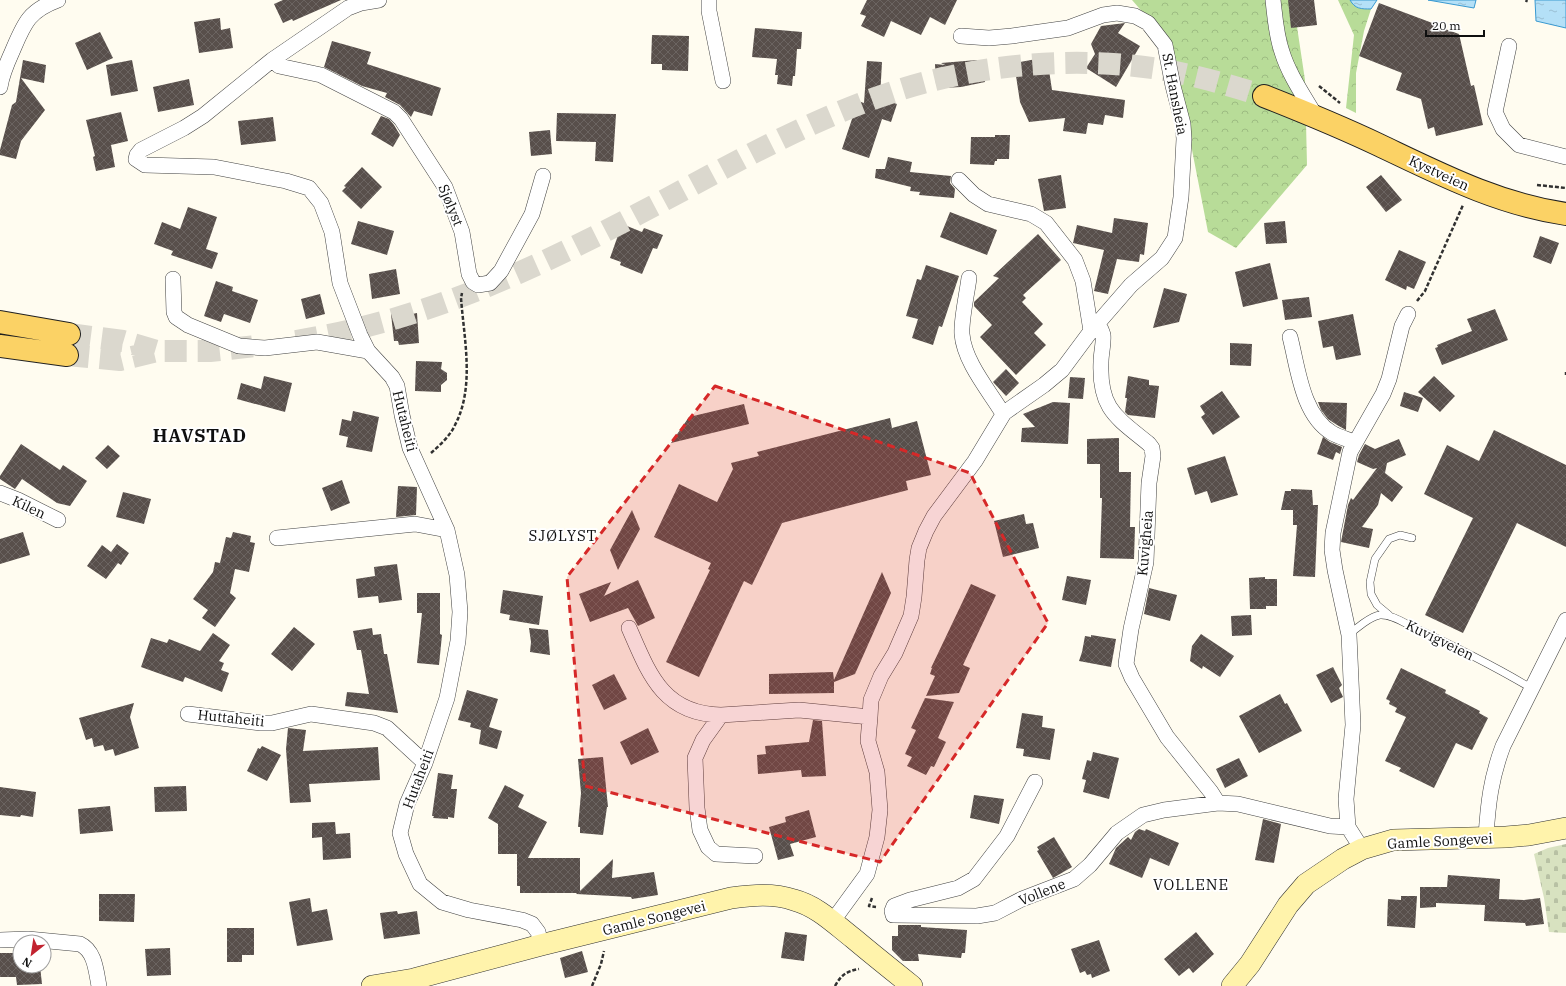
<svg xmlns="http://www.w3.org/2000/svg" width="1566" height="986" viewBox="0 0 1566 986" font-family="'IBM Plex Serif',serif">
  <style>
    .forest { fill: url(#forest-crowns) }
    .cemetery { fill: url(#cemetery-stones) }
    .water { fill: url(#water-ripples); stroke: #3999d0 }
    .building { fill: url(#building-cross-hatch) }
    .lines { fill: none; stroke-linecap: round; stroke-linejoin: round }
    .primary-tunnel { stroke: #dbd8ce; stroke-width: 22; stroke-dasharray: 22 11; stroke-linecap: butt }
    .service-casing { stroke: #424242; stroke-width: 8 }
    .minor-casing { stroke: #424242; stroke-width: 16 }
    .secondary-casing { stroke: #313131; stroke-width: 22 }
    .primary-casing { stroke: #202020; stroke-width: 24 }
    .path { stroke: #313131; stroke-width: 2.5; stroke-dasharray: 4 2; stroke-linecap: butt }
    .service { stroke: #fff; stroke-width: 7 }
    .minor { stroke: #fff; stroke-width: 15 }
    .secondary { stroke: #fff3ab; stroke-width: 21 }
    .primary { stroke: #fbd265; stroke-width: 22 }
    .marked { fill: #d62828; fill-opacity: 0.2; stroke: #d62828; stroke-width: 3; stroke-dasharray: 8 5; stroke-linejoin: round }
    .labels { text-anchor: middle; stroke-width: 4; stroke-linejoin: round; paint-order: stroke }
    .street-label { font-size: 14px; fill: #0f0f0f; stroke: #fff }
    .neighbourhood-label { font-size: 15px; letter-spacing: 1px; fill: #0f0f0f; stroke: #fff }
    .district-label { font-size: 18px; font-weight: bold; letter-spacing: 1px; fill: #0f0f0f; stroke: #fff }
  </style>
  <defs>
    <pattern id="forest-crowns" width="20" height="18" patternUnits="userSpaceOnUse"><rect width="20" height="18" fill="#b8dc98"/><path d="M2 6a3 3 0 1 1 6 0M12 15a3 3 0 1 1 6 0" fill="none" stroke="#9dbc82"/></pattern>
    <pattern id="cemetery-stones" width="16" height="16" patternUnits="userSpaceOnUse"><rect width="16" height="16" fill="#d8e2c0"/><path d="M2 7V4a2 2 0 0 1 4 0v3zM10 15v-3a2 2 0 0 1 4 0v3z" fill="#b8c1a4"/></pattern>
    <pattern id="water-ripples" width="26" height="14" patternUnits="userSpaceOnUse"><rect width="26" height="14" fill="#b4e0f7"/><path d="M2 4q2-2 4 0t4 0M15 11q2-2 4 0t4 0" fill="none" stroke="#9abfd3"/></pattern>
    <pattern id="building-cross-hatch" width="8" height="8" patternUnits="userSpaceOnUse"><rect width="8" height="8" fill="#584f4b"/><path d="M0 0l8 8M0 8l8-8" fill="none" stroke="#6b6461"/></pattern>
  </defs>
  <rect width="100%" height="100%" fill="#fffcf0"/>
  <path class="forest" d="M1132 0H1293L1305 80 1307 165 1236 248 1208 232 1186 119 1153 24Z
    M1338 0H1350C1355 9 1361 9 1371 9L1364 31 1356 73V113L1346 108 1354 35Z"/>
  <path class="cemetery" d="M1566 844V933L1549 932 1544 898 1534 854 1548 848Z"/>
  <path class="water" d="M1350 0H1377L1371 9C1361 9 1355 9 1350 0Z
    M1428 0H1476L1474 8Z
    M1535 0H1566V28L1536 21Z"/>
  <path class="building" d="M283 0H341L293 21 292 19 283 23 274 4Z
    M867 0H957L945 25 930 17 921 35 891 21 884 37 861 26 866 16 860 14Z
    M1288 0H1314L1317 25 1291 28Z
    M1379 3 1435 24 1434 25 1459 34 1471 86 1474 85 1483 125 1436 136 1434 127 1428 129 1421 99 1396 90 1402 73 1359 56Z
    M220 18 221 30 230 28 233 48 199 53 194 22Z
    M1125 23 1118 33 1140 46 1116 87 1086 68 1095 54 1091 44 1101 26Z
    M755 28 802 32 801 49H797L795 76H793L792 86 777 84 778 75H775L777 59 752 57Z
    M100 32 113 58 87 70 75 43Z
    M652 35 689 36 688 71 662 70V64H651Z
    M332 41 371 52 367 64 441 88 432 116 414 111 411 117 400 105 385 97 387 93 362 86 324 67Z
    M1047 57 1052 90 1125 100 1123 118 1105 115 1103 125 1088 123 1086 134 1063 131 1065 118 1029 122 1020 102 1014 63Z
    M23 60 46 65 44 83 21 78 45 110 21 141 16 159 0 155V150L12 105 16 102Z
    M132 60 138 91 111 96 106 65Z
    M977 60 978 67H983L985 82 961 87 943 88V84H936L935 64 945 65 941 63Z
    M867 61 882 62 880 98 897 104 891 122 882 119 869 158 842 149 858 101 864 103Z
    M189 79 194 105 158 112 153 87Z
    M121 112 128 141 111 145 115 167 96 171 93 157 95 156 86 120Z
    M557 113 616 114 613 162 595 161 596 142 556 141Z
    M381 116 389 119 394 125 400 135 393 147 371 134Z
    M273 117 276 141 241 145 238 121Z
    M550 130 552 154 531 156 529 132Z
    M995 135H1010L1009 159H997V161H995L994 165 970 164 971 137H995Z
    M888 157 912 162 910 172 951 176 950 183 955 189 954 198 919 195 920 192 910 191 911 187 875 178 876 169H885Z
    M362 167 382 187 361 209 342 191 346 187 344 186Z
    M1061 175 1066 208 1044 211 1038 179Z
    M1381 175 1402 200 1386 212 1366 187Z
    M188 207 217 217 206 249 218 253 212 269 171 255 173 251 154 244 162 222 180 229Z
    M950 212 997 230 987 255 940 237Z
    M1114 218 1148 223 1144 255 1140 254 1139 262 1117 259 1108 294 1094 291 1104 250 1073 243 1077 225 1112 233Z
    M358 221 394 231 387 255 351 244Z
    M1285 221 1287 243 1266 244 1264 223Z
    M622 224 642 232 644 228 663 235 657 249 653 248 642 274 620 265 621 262 610 258Z
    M1038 234 1061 260 1023 295 1026 298 1022 302 1043 324 1034 333 1046 345 1016 375 980 337 992 325 974 306V302L999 278 993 276Z
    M1540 236 1559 243 1551 264 1533 257Z
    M1399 250 1426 262 1414 289 1407 286 1406 290 1385 280Z
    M1270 263 1278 299 1243 307 1235 272Z
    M926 265 959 276 942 327 939 326 933 345 912 338 918 319 906 316 917 279 921 280Z
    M396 269 400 294 372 299 369 274Z
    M216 281 233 287 232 291 258 300 250 323 224 314 221 322 204 316Z
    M1164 288 1187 294 1179 322 1153 328Z
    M320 294 325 314 306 319 301 299Z
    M1309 297 1312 317 1285 320 1282 300Z
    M1495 309 1508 340 1442 365 1435 348 1438 347 1437 345 1472 331 1467 319Z
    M412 312V314L417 313 419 343 399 345 398 341H394L391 314Z
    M1353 314 1361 355 1336 360 1333 346 1323 348 1318 321Z
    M1230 343 1252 344 1251 366 1230 365Z
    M416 361 442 362 441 369 447 373V380L441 385V392L415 391Z
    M1006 369 1019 383 1006 396 993 382Z
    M264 376 292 383 285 412 237 399 241 383 261 389Z
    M1128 376 1149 380V385L1159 386 1155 418 1128 415 1125 412 1127 398H1125Z
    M1434 376 1455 396 1440 412 1418 392Z
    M1070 377 1085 378 1083 399 1068 398Z
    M1222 391 1240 417 1213 435 1201 417 1205 414 1200 406Z
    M1404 392 1423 398 1418 412 1400 406Z
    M1053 402 1070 403 1068 444 1021 442 1022 428 1035 427 1023 414Z
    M1318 402 1347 403 1346 430 1337 425 1328 419 1321 410Z
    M744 404 749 424 671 443 689 417Z
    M353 411 379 417 372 452 346 447 348 437 339 435 342 419 351 421Z
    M890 418 892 428 917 421 931 475 906 481 908 490 782 523 752 585 744 581 699 677 666 662 710 570 708 569 711 563 654 537 679 484 717 502 733 469 731 463 759 456 757 452Z
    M1494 430 1566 465V547L1517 523 1463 633 1425 615 1473 518 1424 494 1447 445 1479 461Z
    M1323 437 1330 442 1342 447 1340 454 1336 452 1333 460 1317 454Z
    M1119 438V472H1131L1130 527H1135L1134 559 1100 558 1102 498H1100V464H1087V439Z
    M1399 439 1406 455 1387 463 1385 473 1403 487 1392 502 1381 493 1378 505 1362 527 1373 529 1369 548 1341 542 1348 505 1351 498 1353 500 1377 468 1373 469 1357 462 1359 455 1365 444 1375 449Z
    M21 444 60 470 63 465 87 481 70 506 57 503 22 479 15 489 0 479V476Z
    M108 445 120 456 107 469 95 458Z
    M1225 456 1238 495 1211 503 1207 491 1195 495 1187 468Z
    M342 480 350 503 331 511 322 488Z
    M398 486 417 487 416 515 396 517Z
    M1291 489 1312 490 1313 505H1318L1315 577 1293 576 1297 525H1293V510H1281L1285 491H1291Z
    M123 492 151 499 144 524 116 517Z
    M632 510 640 529 618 570 610 550Z
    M1024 514 1026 524 1033 523 1039 548 1003 557 994 521Z
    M23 532 30 555 0 564V539Z
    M233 532 251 536 250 542 255 543 249 572 235 569 230 593 236 598 215 627 202 618 208 610 193 599 213 572 215 562 220 563 226 537 231 538Z
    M117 544 129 553 121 565 118 563 106 579 87 566 102 545 111 552Z
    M397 564 402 600 379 603 378 596 358 598 356 579 375 576 374 567Z
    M882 572 891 593 855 674 834 682V693L769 694V674L833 672 834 680Z
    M1067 576 1091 580 1086 605 1062 600Z
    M1265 577V579H1277V606H1266V609H1250L1249 578Z
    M638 580 655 618 638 626 628 608 590 622 579 594 611 582 604 596Z
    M971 584 996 595 963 665 970 668 959 693 926 696 935 676 930 674 932 668H931Z
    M1149 588 1177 595 1170 621 1144 614Z
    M503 590 543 596 539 625 509 620 510 615 500 613Z
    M417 593H440V634L442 635 439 665 417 663 422 613H417Z
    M1251 615 1252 635 1232 636 1231 616Z
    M294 627 315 644 292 671 271 654Z
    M372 628 373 635 381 634 384 654H387L398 713 345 706 347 692 369 694 361 650H357L353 631Z
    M529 628 548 630 550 655 530 652 531 642Z
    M213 633 230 645 219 661 224 663 221 670 229 673 222 692 185 677 183 682 141 667 151 638 167 643 169 639 200 651Z
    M1201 634 1234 656 1220 677 1203 666 1202 669 1190 661 1192 646Z
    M1091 635 1116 639 1111 667 1079 661 1082 652 1085 636 1091 637Z
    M1333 667 1342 685 1339 688 1343 697 1331 703 1316 675Z
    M1401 668 1446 690 1445 693 1480 711 1479 713 1488 718 1472 750 1456 743 1434 788 1399 771 1401 768 1385 761 1406 717 1395 712 1397 708 1389 704 1390 701 1386 699Z
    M614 674 627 699 604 710 592 685Z
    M467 690 498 699 489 727 502 731 497 749 479 744 481 730 470 727 471 723 458 720Z
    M1280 694 1285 704 1287 703 1302 731 1259 753 1239 716Z
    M925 698 954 702 938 738 946 742 934 767 931 766 926 775 907 766 912 757 905 754 916 730 911 728Z
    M134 703 130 717 139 748 115 756 113 749 105 751 103 745 94 747 92 738 86 740 79 718Z
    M1022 713 1043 716 1042 727 1055 729 1050 760 1023 756 1024 749 1016 748Z
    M813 720 822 721 826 776 802 777 801 770 758 774 757 755 766 754 765 746 809 742Z
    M288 728 306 730 303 751 378 747 380 780 309 784 311 802 290 803 286 749Z
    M648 728 659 752 631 765 620 742Z
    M262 746 281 755 267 781 247 771 258 748 260 749Z
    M1093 752 1119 758 1109 799 1083 792 1086 780 1082 779 1087 760 1091 761Z
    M603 757 608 807H607L603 835 580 833V827H578L581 793 578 759Z
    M1239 758 1248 776 1225 788 1216 769Z
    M438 773 453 775 451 789H457L454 818 448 817V819L433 818 434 816H432Z
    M505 785 524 795 518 807 547 822 528 858H580V891L613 859 612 878 654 872 658 895 632 899 631 897 576 894 577 893H520V886H517V854H498V824L488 818Z
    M186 786 187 811 155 812 154 787Z
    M0 787 36 792 33 817 21 815 20 817 0 815Z
    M974 795 1004 799 999 824 970 818Z
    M110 806 113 831 80 834 78 809Z
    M809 810 816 837 790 844 794 856 778 860 769 827 786 822 785 817Z
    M1263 819 1281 824 1274 863 1255 860Z
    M335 822 336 834 350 833 351 858 323 860 322 837 312 838V823Z
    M1139 829 1145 831 1146 829 1179 843 1169 866 1150 858 1142 878 1109 864 1116 848 1128 837 1131 840 1135 832Z
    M1054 837 1072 867 1053 878 1037 851 1039 850 1037 847Z
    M1448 875 1500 879 1499 899 1524 900 1540 898 1544 924 1526 926 1525 923 1484 921 1485 905 1436 903V907L1420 908V887H1447Z
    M99 894H135L134 922 99 921Z
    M1401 896H1417L1415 928 1387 926 1388 899 1401 900Z
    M310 898 312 912 327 909 333 940 297 946 289 902Z
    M397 911 398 914 417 911 420 934 384 939 380 913Z
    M898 925H921V927L967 930 965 953H962L961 958 918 954 919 961H903L892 950V936H898Z
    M227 928H254V955H242V962H227Z
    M785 932 807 935 804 961 781 958Z
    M1196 932 1214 954 1193 973 1189 968 1179 976 1164 959Z
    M1099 940 1110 971 1092 978 1091 974 1087 975 1085 971 1080 973 1071 949Z
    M170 948 171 975 147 976 145 949Z
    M582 951 588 972 565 978 560 958Z
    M0 953H20V966H40L42 984 17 985 16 977H0Z"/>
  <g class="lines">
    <path class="primary-tunnel" d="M69 334 123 341 157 351
      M296 341C420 321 528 273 638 214 736 163 834 103 943 78 1013 62 1089 58 1159 69 1195 75 1229 85 1264 96
      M67 355 120 360 157 351H210L256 346"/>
    <g class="service-casing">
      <path id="service" d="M1389 615 1377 605 1371 594 1370 582 1375 559 1389 539 1400 535 1412 538
        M1349 635C1355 629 1371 616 1380 615 1392 614 1406 624 1417 629 1456 647 1494 666 1531 688"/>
    </g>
    <g class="minor-casing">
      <path id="minor" d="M379 0 361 3 348 8 272 60 203 116 184 128 141 150 137 155 136 159 145 165 214 167 286 181 309 188 321 203 332 232 340 283 360 335 368 351 392 377 397 386 402 415 410 448 447 530 457 575 460 612 458 641 447 698 425 763 407 804 400 833 406 854 420 884 442 902 469 910 522 920 532 924 538 932 541 945
        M709 0V11L723 81
        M1273 0C1275 17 1276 35 1282 52 1289 75 1304 96 1316 117
        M1509 46 1495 112 1503 129 1519 145 1566 157
        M272 60 279 66 321 75 394 112 401 119 445 187 462 232 469 274 473 282 478 285 490 283 501 271 532 214 543 176
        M0 87C2 74 7 63 12 52 24 24 28 11 58 0
        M959 180 974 195 988 204 1031 214 1046 223 1075 260 1083 281 1091 331
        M969 278C967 294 961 320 962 334 964 360 986 387 1000 409L1004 413
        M173 279 174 312 176 317 188 325 239 346 265 348 317 342 368 351
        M1098 323C1100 327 1102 331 1103 335 1104 343 1101 353 1101 362 1099 409 1116 417 1149 444L1152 448 1153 456 1149 483 1146 562 1131 629 1126 664 1132 678 1167 737 1211 792 1218 803
        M1290 337C1298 368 1302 415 1332 433 1339 437 1347 439 1354 442
        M0 493 18 500 58 520
        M277 538 415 524 447 530
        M629 628C649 674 663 714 721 715
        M188 714 261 723H272L311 714 374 723 387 728 425 763
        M870 717 871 700 881 676 895 653 911 616 914 597 917 560 919 548 926 531 934 516 975 461 1004 413 1044 385 1062 370 1091 331 1131 285 1162 258 1175 238 1181 197 1184 139 1183 124 1173 86 1165 45 1148 23 1135 16 1117 13 1103 15 1068 28 1012 36 989 38 961 36
        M1035 782 1007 836 974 879 958 888 910 900 894 906 892 911 893 915 977 916 995 913 1022 899 1074 879 1090 865 1117 833 1143 815 1164 810 1218 803 1238 804 1330 826 1348 827 1362 849
        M1348 827 1346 799 1353 725 1349 635 1335 570 1332 550 1333 533 1350 452 1383 394 1389 379 1402 326 1408 314
        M1486 837C1488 803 1491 778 1503 746L1566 620
        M755 856 716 854 708 847 700 830 697 808 695 758 703 740 721 715 799 710 870 717 868 741 877 772 880 810 877 837 867 874 832 922
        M0 940 28 939 80 944C95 951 96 971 99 986"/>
    </g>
    <g class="secondary-casing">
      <path id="secondary" d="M372 986 414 979 541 945 731 898C753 895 773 893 794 900 817 906 835 924 853 938 872 954 892 970 912 986
        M1232 986 1250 964 1288 905 1306 884 1343 859 1362 849 1393 840 1506 837 1529 835 1566 828"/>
    </g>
    <g class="primary-casing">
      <path id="primary" d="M1264 96C1302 111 1341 127 1379 145 1440 174 1498 204 1566 214
        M0 322 69 334
        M0 346 67 355"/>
    </g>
    <path class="path" d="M1526 2 1527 0
      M1319 86 1340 103
      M1537 185 1566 188
      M1417 301 1425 291 1463 205
      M1566 372V375
      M431 453C440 445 450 436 455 425 475 387 464 339 461 298L462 293
      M872 898 869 906 876 907
      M592 986 601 964 604 951
      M835 986C841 975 847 971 859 969"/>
    <use href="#service" class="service"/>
    <use href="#minor" class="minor"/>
    <use href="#secondary" class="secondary"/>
    <use href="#primary" class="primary"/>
  </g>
  <path class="marked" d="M715 386 970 473 1048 623 880 862 585 786 567 577Z"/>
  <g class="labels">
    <g class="street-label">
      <text transform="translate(1175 94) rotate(79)" y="5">St. Hansheia</text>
      <text transform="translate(1439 173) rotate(25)" y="5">Kystveien</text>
      <text transform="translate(451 205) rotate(68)" y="5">Sjølyst</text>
      <text transform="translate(405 421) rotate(76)" y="5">Hutaheiti</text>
      <text transform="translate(29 507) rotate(25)" y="5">Kilen</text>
      <text transform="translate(1145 543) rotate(-85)" y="5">Kuvigheia</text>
      <text transform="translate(1440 640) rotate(26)" y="5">Kuvigveien</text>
      <text transform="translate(231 718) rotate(6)" y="5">Huttaheiti</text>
      <text transform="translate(418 779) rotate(-69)" y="5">Hutaheiti</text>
      <text transform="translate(1440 841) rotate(-3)" y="5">Gamle Songevei</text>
      <text transform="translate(1042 892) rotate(-22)" y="5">Vollene</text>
      <text transform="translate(654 918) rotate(-14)" y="5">Gamle Songevei</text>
    </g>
    <g class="neighbourhood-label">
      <text x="563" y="541">SJØLYST</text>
      <text x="1191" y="890">VOLLENE</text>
    </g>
    <g class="district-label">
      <text x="200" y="442">HAVSTAD</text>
    </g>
  </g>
  <g transform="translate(32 954) rotate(210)"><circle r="19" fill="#ffffff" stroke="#9f9f9f"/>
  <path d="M0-3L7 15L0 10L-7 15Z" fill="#c22330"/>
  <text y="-6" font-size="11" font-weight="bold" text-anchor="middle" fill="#0f0f0f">N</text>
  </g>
  <path d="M1426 30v6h58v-6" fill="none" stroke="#0f0f0f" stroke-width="2"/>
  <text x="1432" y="30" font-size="12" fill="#0f0f0f" stroke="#ffffff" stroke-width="3" paint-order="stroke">20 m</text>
</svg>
